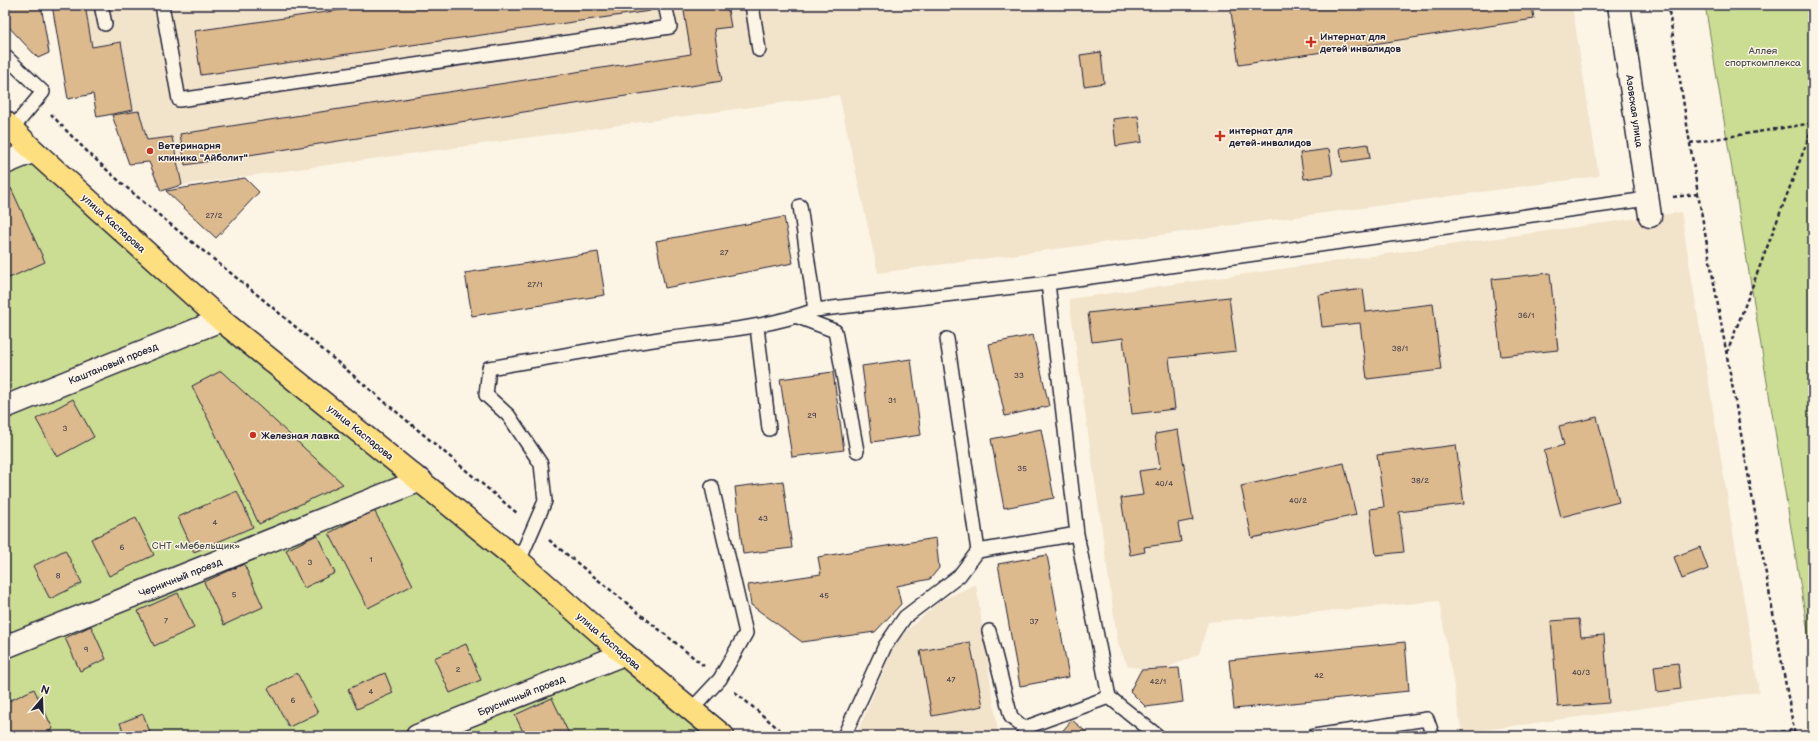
<svg xmlns="http://www.w3.org/2000/svg" width="1818" height="741" viewBox="0 0 1818 741" font-family="'Balsamiq Sans',sans-serif">
  <style>
    .built { fill: #f2e3cb }
    .green { fill: #cbdd92; stroke: #768066 }
    .building { fill: #dcba8e; stroke: #22223b }
    .lines { fill: none; stroke-linecap: round; stroke-linejoin: round }
    .service-casing { stroke: #22223b; stroke-width: 16 }
    .minor-casing { stroke: #22223b; stroke-width: 25 }
    .tertiary-casing { stroke: #22223b; stroke-width: 25 }
    .primary-casing { stroke: #22223b; stroke-width: 25 }
    .path { stroke: #22223b; stroke-width: 2.5; stroke-dasharray: 4 3; stroke-linecap: butt }
    .service { stroke: #fcf5e5; stroke-width: 13 }
    .minor { stroke: #fcf5e5; stroke-width: 22 }
    .tertiary { stroke: #fcf5e5; stroke-width: 22 }
    .primary { stroke: #fedf80; stroke-width: 22 }
    .poi-dot { fill: #c8321e; stroke: #fcf5e5; stroke-width: 1.5 }
    .labels { text-anchor: middle; stroke-width: 3; stroke-linejoin: round; paint-order: stroke }
    .number-label { font-size: 8px; fill: #504850 }
    .poi-label { font-size: 10px; font-weight: bold; fill: #22223b; stroke: #fcf5e5; text-anchor: start }
    .park-label { font-size: 10px; fill: #4c5151; stroke: #fcf5e5 }
    .street-label { font-size: 10px; fill: #22223b; stroke: #fcf5e5 }
  </style>
  <rect width="100%" height="100%" fill="#fcf5e5"/>
  <filter id="ink" filterUnits="userSpaceOnUse"><feTurbulence type="fractalNoise" baseFrequency=".025" numOctaves="2"/><feDisplacementMap in="SourceGraphic" scale="8" xChannelSelector="R" yChannelSelector="G"/><feConvolveMatrix kernelMatrix="1 2 1 2 8 2 1 2 1" color-interpolation-filters="sRGB"/></filter>
  <g filter="url(#ink)">
    <path class="built" d="M85 5H1572L1599 176 878 273 839 95 182 185 172 137 147 140 139 111 97 117 133 110 121 42 92 47Z
      M1681 212 1759 692 1462 733 1439 601 1208 622 1199 654 1167 668 1143 669 1128 666 1118 644 1069 299Z
      M976 584 998 732 994 736H856L893 648 904 633 940 601Z"/>
    <path class="green" d="M1705 5H1813V662Z
      M5 122 723 736H5Z"/>
    <path class="building" d="M5 5H41L49 53 38 58 5 23Z
      M52 5H85L92 47 121 42 133 110 97 117 93 94 68 99Z
      M375 5H649L650 11 201 75 194 31Z
      M683 5H727L731 27 714 29 722 81 185 165 180 134 691 54Z
      M1230 5H1532L1534 19 1239 65Z
      M1101 52 1104 83 1084 86 1080 55Z
      M139 111 147 140 172 137 182 185 161 191 149 162 129 164 112 115Z
      M1138 116 1142 142 1116 146 1113 119Z
      M1368 144 1370 158 1342 162 1340 148Z
      M1329 149 1333 175 1304 179 1300 153Z
      M245 178 259 192 216 238 166 191Z
      M11 188 45 262 9 278 5 269V190Z
      M784 217 793 263 665 288 656 241Z
      M598 252 605 295 472 316 465 273Z
      M1550 273 1558 350 1501 356 1492 279Z
      M1363 289 1366 312 1433 304 1441 370 1367 379 1360 323 1322 327 1318 295Z
      M1229 297 1236 351 1169 358 1175 409 1132 414 1123 338 1092 342 1088 313Z
      M1033 335 1049 406 1005 416 989 344Z
      M911 359 921 435 872 442 862 366Z
      M221 371 343 484 259 524 192 386Z
      M833 372 844 450 792 457 780 379Z
      M73 399 94 437 57 457 36 419Z
      M1597 417 1619 502 1561 517 1544 451 1564 445 1559 426Z
      M1041 429 1054 498 1004 508 991 439Z
      M1178 430 1193 520 1178 523 1181 542 1144 547 1145 552 1130 555 1121 498 1143 495 1139 471 1160 468 1155 434Z
      M1456 445 1464 504 1399 512 1404 552 1376 555 1370 509 1384 507 1377 455Z
      M1344 463 1356 515 1252 538 1241 486Z
      M783 481 792 548 743 554 735 487Z
      M237 491 253 527 194 552 178 517Z
      M374 510 413 585 368 608 329 533Z
      M136 518 154 555 109 576 91 539Z
      M317 535 335 573 304 588 286 550Z
      M936 538 939 568 930 579 897 586 901 604 875 632 802 642 751 605 748 585 821 574 818 557Z
      M1700 547 1708 569 1682 579 1674 557Z
      M65 550 82 583 50 599 33 566Z
      M1047 555 1069 677 1020 686 998 564Z
      M244 564 263 607 224 625 204 582Z
      M178 593 194 628 154 646 138 611Z
      M1579 619 1581 637 1604 635 1609 703 1558 707 1551 621Z
      M91 626 106 659 80 671 65 638Z
      M970 642 983 706 932 716 920 651Z
      M1405 642 1409 691 1234 709 1229 660Z
      M466 644 481 680 450 693 434 658Z
      M1678 663 1681 689 1657 692 1654 666Z
      M1179 668 1183 702 1146 707 1130 691 1141 670Z
      M297 673 318 713 289 727 268 688Z
      M385 673 393 693 357 709 348 689Z
      M34 689 53 729 39 736H5V703Z
      M552 698 570 736H525L515 715Z
      M143 714 150 732 140 736H125L120 723Z
      M1072 720 1091 736H1058Z"/>
    <g class="lines">
      <g class="service-casing">
        <path id="service" d="M101 5 105 24
          M162 5 179 100 670 27 665 5
          M752 5 759 50
          M5 56 43 92 12 129
          M815 310 1048 283 1647 199
          M798 317 835 331 857 451
          M757 327 769 429
          M978 551 1077 534
          M519 561 545 501 541 464 509 416 486 395 489 368C550 358 611 346 672 337 721 331 769 327 815 310L800 206
          M989 631 1011 717 1024 728 1109 697 1077 534 1048 283
          M1109 697 1158 736
          M691 710 720 679 746 633 712 487
          M844 736 885 646 905 617 959 576 978 551 947 339
          M1314 736 1427 719 1433 736"/>
      </g>
      <g class="minor-casing">
        <path id="minor" d="M5 163 34 151
          M5 407 221 320
          M5 647 421 480
          M417 736 624 654"/>
      </g>
      <g class="tertiary-casing">
        <path id="tertiary" d="M1619 5 1650 216"/>
      </g>
      <g class="primary-casing">
        <path id="primary" d="M5 122 34 151 221 320 519 561 624 654 723 736"/>
      </g>
      <path class="path" d="M1668 5 1698 194 1795 736
        M51 114C112 182 190 239 260 297 346 369 432 442 518 514
        M1690 143 1813 123
        M1673 197 1698 194
        M1727 353 1813 126
        M549 540 704 666
        M735 692 787 736
        M1746 736 1794 730"/>
      <use href="#service" class="service"/>
      <use href="#minor" class="minor"/>
      <use href="#tertiary" class="tertiary"/>
      <use href="#primary" class="primary"/>
    </g>
  </g>
  <g class="poi-dot">
    <path d="M1309 36h4v4h4v4h-4v4h-4v-4h-4v-4h4z"/>
    <path d="M1218 130h4v4h4v4h-4v4h-4v-4h-4v-4h4z"/>
    <circle cx="150" cy="151" r="4"/>
    <circle cx="253" cy="435" r="4"/>
  </g>
  <g class="labels">
    <g class="number-label">
      <text x="214" y="218">27/2</text>
      <text x="724" y="255">27</text>
      <text x="535" y="287">27/1</text>
      <text x="1526" y="318">36/1</text>
      <text x="1400" y="351">38/1</text>
      <text x="1019" y="378">33</text>
      <text x="892" y="403">31</text>
      <text x="812" y="418">29</text>
      <text x="65" y="431">3</text>
      <text x="1022" y="471">35</text>
      <text x="1420" y="483">38/2</text>
      <text x="1164" y="486">40/4</text>
      <text x="1298" y="503">40/2</text>
      <text x="763" y="521">43</text>
      <text x="215" y="525">4</text>
      <text x="122" y="550">6</text>
      <text x="371" y="562">1</text>
      <text x="310" y="565">3</text>
      <text x="58" y="578">8</text>
      <text x="234" y="597">5</text>
      <text x="824" y="598">45</text>
      <text x="166" y="623">7</text>
      <text x="1034" y="624">37</text>
      <text x="86" y="652">9</text>
      <text x="458" y="672">2</text>
      <text x="1581" y="675">40/3</text>
      <text x="1319" y="678">42</text>
      <text x="951" y="682">47</text>
      <text x="1158" y="684">42/1</text>
      <text x="371" y="694">4</text>
      <text x="293" y="703">6</text>
    </g>
    <g class="poi-label">
      <text x="1320" y="40">Интернат для<tspan x="1320" dy="12">детей инвалидов</tspan></text>
      <text x="1229" y="134">интернат для<tspan x="1229" dy="12">детей-инвалидов</tspan></text>
      <text x="158" y="149">Ветеринарня<tspan x="158" dy="12">клиника "Айболит"</tspan></text>
      <text x="261" y="439">Железная лавка</text>
    </g>
    <g class="park-label">
      <text x="1763" y="54">Аллея<tspan x="1763" dy="12">спорткомплекса</tspan></text>
      <text x="196" y="549">СНТ «Мебельщик»</text>
    </g>
    <g class="street-label">
      <text transform="translate(1635 111) rotate(82)" y="4">Азовская улица</text>
      <text transform="translate(114 223) rotate(42)" y="4">улица Каспарова</text>
      <text transform="translate(113 363) rotate(-22)" y="4">Каштановый проезд</text>
      <text transform="translate(361 432) rotate(39)" y="4">улица Каспарова</text>
      <text transform="translate(180 577) rotate(-22)" y="4">Черничный проезд</text>
      <text transform="translate(609 641) rotate(41)" y="4">улица Каспарова</text>
      <text transform="translate(521 695) rotate(-22)" y="4">Брусничный проезд</text>
    </g>
  </g>
  <rect width="1818" height="741" fill="none" stroke="#fcf5e5" stroke-width="20"/>
  <rect x="10" y="10" width="1798" height="721" fill="none" stroke="#22223b" stroke-width="1.5" filter="url(#ink)"/>
  <g transform="translate(42 699) rotate(19)" stroke="#fcf5e5" stroke-width="3" paint-order="stroke">
  <path d="M0-3L7 15L0 10L-7 15Z" fill="#22223b"/>
  <text y="-6" font-size="11" font-weight="bold" text-anchor="middle" fill="#22223b">N</text>
  </g>
</svg>
